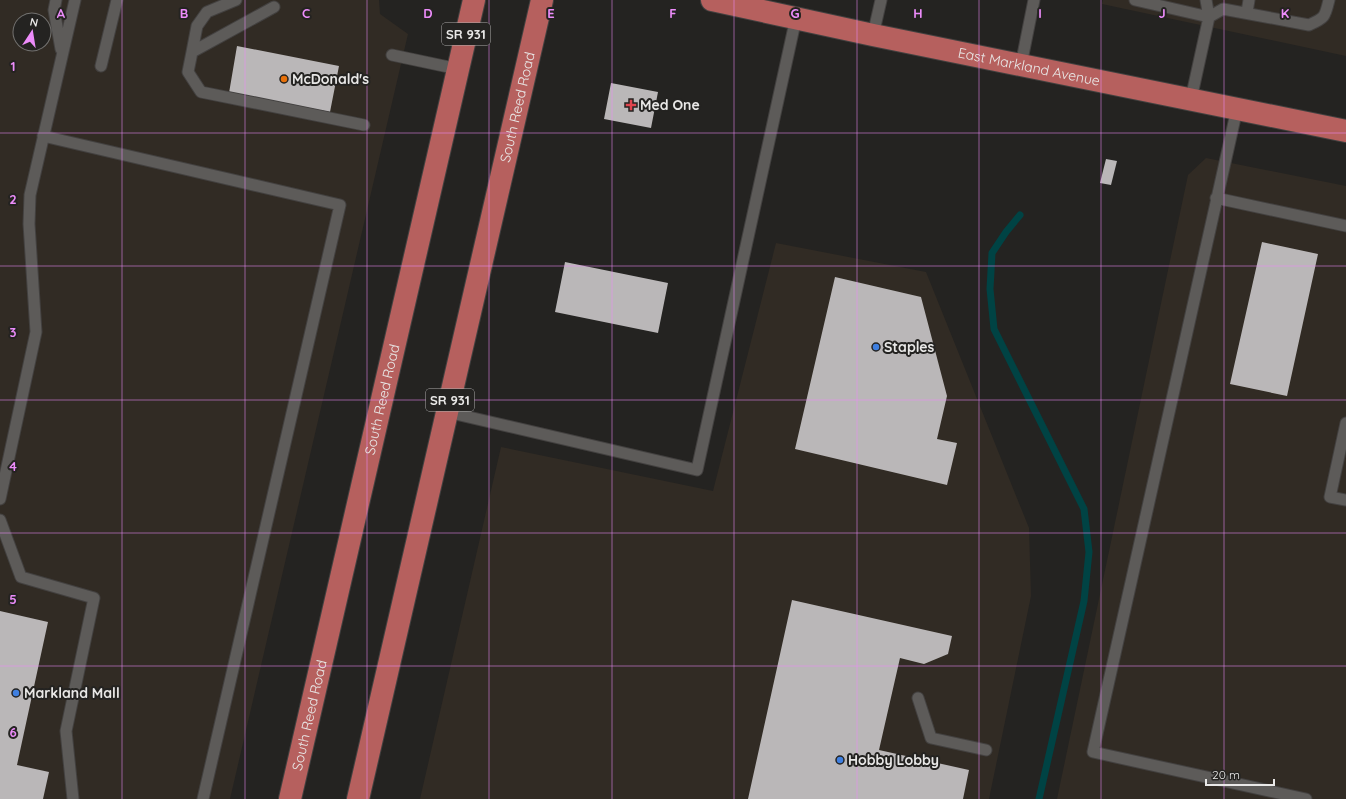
<svg xmlns="http://www.w3.org/2000/svg" width="1346" height="799" viewBox="0 0 1346 799" font-family="Quicksand,sans-serif">
  <style>
    .built { fill: #312b24; fill-rule: evenodd }
    .lines { fill: none; stroke-linecap: round; stroke-linejoin: round }
    .stream { stroke: #004344; stroke-width: 7 }
    .building { fill: #bab7b8 }
    .lane-casing { stroke: #434140; stroke-width: 13 }
    .primary-casing { stroke: #434140; stroke-width: 24 }
    .lane { stroke: #5d5b59; stroke-width: 11 }
    .primary { stroke: #b6605e; stroke-width: 22 }
    .grid { fill: none; stroke: #ec8cfa; stroke-width: 1; stroke-opacity: 0.55 }
    .food-dot { fill: #e8710a; stroke: #242321; stroke-width: 1.5 }
    .health-dot { fill: #e0444e; stroke: #242321; stroke-width: 1.5 }
    .shop-dot { fill: #3f7fe0; stroke: #242321; stroke-width: 1.5 }
    .labels { text-anchor: middle; stroke-width: 4; stroke-linejoin: round; paint-order: stroke }
    .shield { fill: #242321; stroke: #aeadac; stroke-width: 1 }
    .shield-label { font-size: 13px; font-weight: bold; fill: #e9e8e7 }
    .street-label { font-size: 14px; fill: #e9e8e7; stroke: #242321 }
    .poi-label { font-size: 14px; font-weight: bold; fill: #e9e8e7; stroke: #242321; text-anchor: start }
    .grid-label { font-size: 13px; text-anchor: middle; font-weight: bold; fill: #ec8cfa; stroke: #242321; stroke-width: 4; stroke-linejoin: round; paint-order: stroke }
  </style>
  <rect width="100%" height="100%" fill="#242321"/>
  <path class="built" d="M0 0H379L380 14 408 34 230 799H0ZM20 20H44V44H20Z
    M1103 0H1346V56L1102 4Z
    M1206 158 1346 186V799H1057L1188 175Z
    M776 243 926 272 1029 528 1031 596 989 799H420L501 447 713 491Z"/>
  <g class="lines">
    <path class="stream" d="M1020 215 1006 232 992 253 990 289 994 329 1084 509 1089 552 1084 601 1039 799"/>
  </g>
  <path class="building" d="M237 46 339 66 330 112 229 93Z
    M611 83 658 92 651 128 604 119Z
    M1106 159 1117 161 1111 185 1100 183Z
    M1262 242 1318 254 1287 396 1230 384Z
    M565 262 668 283 658 333 555 312Z
    M835 277 921 297 947 396 937 439 957 443 947 485 795 449Z
    M792 600 952 636 948 654 924 664 900 658 879 750 969 770 963 799H748Z
    M0 611 48 622 17 765 49 772 43 799H0Z"/>
  <g class="lines">
    <g class="lane-casing">
      <path id="lane" d="M56 0 54 10 61 49
        M1135 0 1209 17 1223 9 1309 25C1325 18 1325 17 1329 0
        M274 7 192 52 188 72 201 92 364 125
        M1247 12 1249 0
        M873 35 881 0
        M192 52 197 26 207 12 236 0
        M392 55 458 69
        M1021 65 1034 0
        M101 66 117 0
        M1191 99 1209 17 1206 0
        M1237 109 1093 752 1306 799
        M43 136 340 205 203 799
        M1216 198 1346 226
        M447 412 697 470 796 18
        M1346 423 1330 497 1346 500
        M0 499 36 332 29 224 30 195 75 0
        M0 520 21 577 94 598 66 731 73 799
        M918 698 931 738 986 750"/>
    </g>
    <g class="primary-casing">
      <g id="primary">
        <path id="s1" d="M712 0 873 35 1346 131"/>
        <path id="s2" d="M290 799 474 0"/>
        <path id="s3" d="M358 799 542 0"/>
      </g>
    </g>
    <use href="#lane" class="lane"/>
    <use href="#primary" class="primary"/>
  </g>
  <path class="grid" d="M122 0V799M245 0V799M367 0V799M489 0V799M612 0V799M734 0V799M857 0V799M979 0V799M1101 0V799M1224 0V799M0 133H1346M0 266H1346M0 400H1346M0 533H1346M0 666H1346"/>
  <circle class="food-dot" cx="284" cy="79" r="4"/>
  <path class="health-dot" d="M629 99h4v4h4v4h-4v4h-4v-4h-4v-4h4z"/>
  <g class="shop-dot">
    <circle cx="876" cy="347" r="4"/>
    <circle cx="16" cy="693" r="4"/>
    <circle cx="840" cy="760" r="4"/>
  </g>
  <g class="labels">
    <g class="shield">
      <rect x="442" y="23" width="48" height="22" rx="3"/>
      <rect x="426" y="389" width="48" height="22" rx="3"/>
    </g>
    <g class="shield-label">
      <text x="466" y="39">SR 931</text>
      <text x="450" y="405">SR 931</text>
    </g>
    <g class="street-label">
      <text dy="5" stroke="none"><textPath href="#s1" startOffset="324">East Markland Avenue</textPath></text>
      <text dy="5" stroke="none"><textPath href="#s3" startOffset="710">South Reed Road</textPath></text>
      <text dy="5" stroke="none"><textPath href="#s2" startOffset="410">South Reed Road</textPath></text>
      <text dy="5" stroke="none"><textPath href="#s2" startOffset="86">South Reed Road</textPath></text>
    </g>
    <g class="poi-label">
      <text x="292" y="84">McDonald's</text>
      <text x="640" y="110">Med One</text>
      <text x="884" y="352">Staples</text>
      <text x="24" y="698">Markland Mall</text>
      <text x="848" y="765">Hobby Lobby</text>
    </g>
  </g>
  <g class="grid-label">
    <text x="61" y="18">A</text>
    <text x="184" y="18">B</text>
    <text x="306" y="18">C</text>
    <text x="428" y="18">D</text>
    <text x="551" y="18">E</text>
    <text x="673" y="18">F</text>
    <text x="795" y="18">G</text>
    <text x="918" y="18">H</text>
    <text x="1040" y="18">I</text>
    <text x="1162" y="18">J</text>
    <text x="1285" y="18">K</text>
    <text x="13" y="71">1</text>
    <text x="13" y="204">2</text>
    <text x="13" y="337">3</text>
    <text x="13" y="471">4</text>
    <text x="13" y="604">5</text>
    <text x="13" y="737">6</text>
  </g>
  <g transform="translate(32 32) rotate(12)"><circle r="19" fill="#242321" stroke="#737270"/>
  <path d="M0-3L7 15L0 10L-7 15Z" fill="#ec8cfa"/>
  <text y="-6" font-size="11" font-weight="bold" text-anchor="middle" fill="#e9e8e7">N</text>
  </g>
  <path d="M1206 779v6h68v-6" fill="none" stroke="#e9e8e7" stroke-width="2"/>
  <text x="1212" y="779" font-size="12" fill="#e9e8e7" stroke="#242321" stroke-width="3" paint-order="stroke">20 m</text>
</svg>
